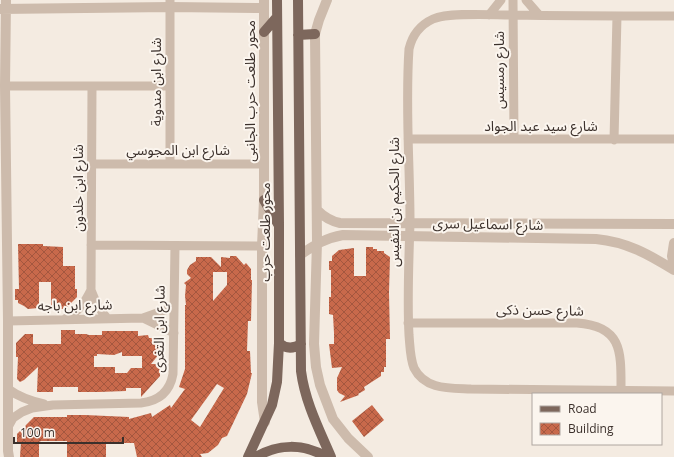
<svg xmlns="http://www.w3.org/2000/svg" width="674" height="457" viewBox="0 0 674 457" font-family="'Open Sans','Noto Sans Arabic',sans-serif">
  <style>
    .building { fill: url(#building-cross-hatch); fill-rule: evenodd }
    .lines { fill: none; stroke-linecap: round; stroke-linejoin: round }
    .minor { stroke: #cdbbac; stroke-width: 9 }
    .tertiary { stroke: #cdbbac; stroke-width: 10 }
    .primary { stroke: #7d675c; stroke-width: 10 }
    .labels { text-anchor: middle; stroke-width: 4; stroke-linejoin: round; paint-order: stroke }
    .street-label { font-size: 14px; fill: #3b302b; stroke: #fbf5ee }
  </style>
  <defs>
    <pattern id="building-cross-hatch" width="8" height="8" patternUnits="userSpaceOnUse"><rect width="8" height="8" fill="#c8694b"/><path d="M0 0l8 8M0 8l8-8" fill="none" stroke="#a4573f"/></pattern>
  </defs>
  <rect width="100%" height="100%" fill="#f4ebe1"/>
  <path class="building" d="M18 244H43V246L63 247V266H75V289H77V297L65 309H51V282H39V307L37 306 38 308 28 309 24 306 18 303V300H15V289H19Z
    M366 247H373V249H377V251H384V253L390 257 389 293 390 339H386V367H384V372H381V376L364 387 365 390 358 394 359 395 340 402 345 396 339 393 337 390V378L342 367 332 368 329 344H334V333L333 315 329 314V297H331V270H329V261H332V256L339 250 354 248V276H366Z
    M230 256H236L244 265 246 263 251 269V280H252L251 321H248L247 351H250L251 373H252L247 394 227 436 222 438 218 445 208 453 200 454 202 457H137L134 443H106V457H67V441H41L39 442V457H20L21 442H17V434L34 417H67V415H85L129 417V419L151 413 152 417 170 405 171 408 185 389 179 387 185 369V305H186L185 296 186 285 184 283 191 278 187 274V270L190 265 196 261V257H211L221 267V257L230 258ZM213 272H227V285L213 301ZM217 384 224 388 200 427 191 420Z
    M61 330H75V334H86L89 335H102V331H138V336L148 335 149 338H152L159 347V354L151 364H160V376L141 397V388H126V391L99 392H78V387H53V392H37L38 367 24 380 20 382 17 379 18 357H16V343L25 334H33V344H61ZM122 352V356H142V368H131L127 373H115V367H94V356H97V354L114 355Z
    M372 405 384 420 364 437 352 421Z"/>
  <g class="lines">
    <path class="minor" d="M513 0 514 139
      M526 0 539 15
      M489 15 501 0
      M674 16C620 16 566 16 512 15 493 15 449 12 433 19 420 25 412 36 409 49 405 107 410 165 410 222 409 260 407 298 409 335 410 346 410 358 414 368 425 390 450 388 471 389L674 391
      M5 86H170
      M92 86 91 290C95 301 99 310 107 318
      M408 139H674
      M614 140 617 16
      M92 164H263
      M170 164V0
      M91 245 262 246
      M143 318 174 333
      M65 319C79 311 84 304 91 290
      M8 321 143 318 174 307
      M408 323H577C623 326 621 353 621 390
      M8 389C19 397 30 401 44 404
      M8 427 13 418 22 412 32 408 53 405 141 403C159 401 170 391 173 374L175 246"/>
    <path class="tertiary" d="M6 0 5 86 8 321V451L9 457
      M264 0V200L262 246V402L265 422
      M327 0 319 20 315 34 317 242 314 344 316 367 320 385 333 419 348 438 368 457
      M0 9 170 7 264 8
      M317 210C324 217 330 221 340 223L674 224
      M674 243 672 256 674 266
      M300 255C314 245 326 238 343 235L596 239C627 242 648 254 674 270"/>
    <path class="primary" d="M298 0 301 371C305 402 319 429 331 457
      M264 32 277 17
      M298 35 315 34
      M264 200 278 224
      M279 343C286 349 293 349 301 344
      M248 457 272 405 277 382 279 343V225L277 0
      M256 457C277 444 304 443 326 457"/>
  </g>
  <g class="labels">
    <g class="street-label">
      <text transform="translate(499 70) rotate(-90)" y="5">شارع رمسيس</text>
      <text transform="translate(156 82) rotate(-90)" y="5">شارع ابن مندوية</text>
      <text transform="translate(250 91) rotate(-90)" y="5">محور طلعت حرب الجانبى</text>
      <text x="541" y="131">شارع سيد عبد الجواد</text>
      <text x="178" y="155">شارع ابن المجوسي</text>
      <text transform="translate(78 188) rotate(-90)" y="5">شارع ابن خلدون</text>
      <text transform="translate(394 202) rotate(-90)" y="5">شارع الحكيم بن النفيس</text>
      <text transform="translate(488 224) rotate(1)" y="5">شارع اسماعيل سرى</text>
      <text transform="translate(265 232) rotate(-90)" y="5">محور طلعت حرب</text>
      <text transform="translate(75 305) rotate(-1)" y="5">شارع ابن باجه</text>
      <text transform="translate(540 310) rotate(1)" y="5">شارع حسن ذكى</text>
      <text transform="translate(159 329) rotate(-89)" y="5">شارع ابن التغرى</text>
    </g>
  </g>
  <rect x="532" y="393" width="130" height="52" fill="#fbf5ee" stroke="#aea6a0"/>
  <rect x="540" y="406" width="20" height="6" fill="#7d675c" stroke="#aea6a0"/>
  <text x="568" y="413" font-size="12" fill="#3b302b">Road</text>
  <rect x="540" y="423" width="20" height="12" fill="url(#building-cross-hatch)" stroke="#aea6a0"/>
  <text x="568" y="433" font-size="12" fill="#3b302b">Building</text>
  <path d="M14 437v6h109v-6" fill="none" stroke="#3b302b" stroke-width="2"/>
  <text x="20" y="437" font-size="12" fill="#3b302b" stroke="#fbf5ee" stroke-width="3" paint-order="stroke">100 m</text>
</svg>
